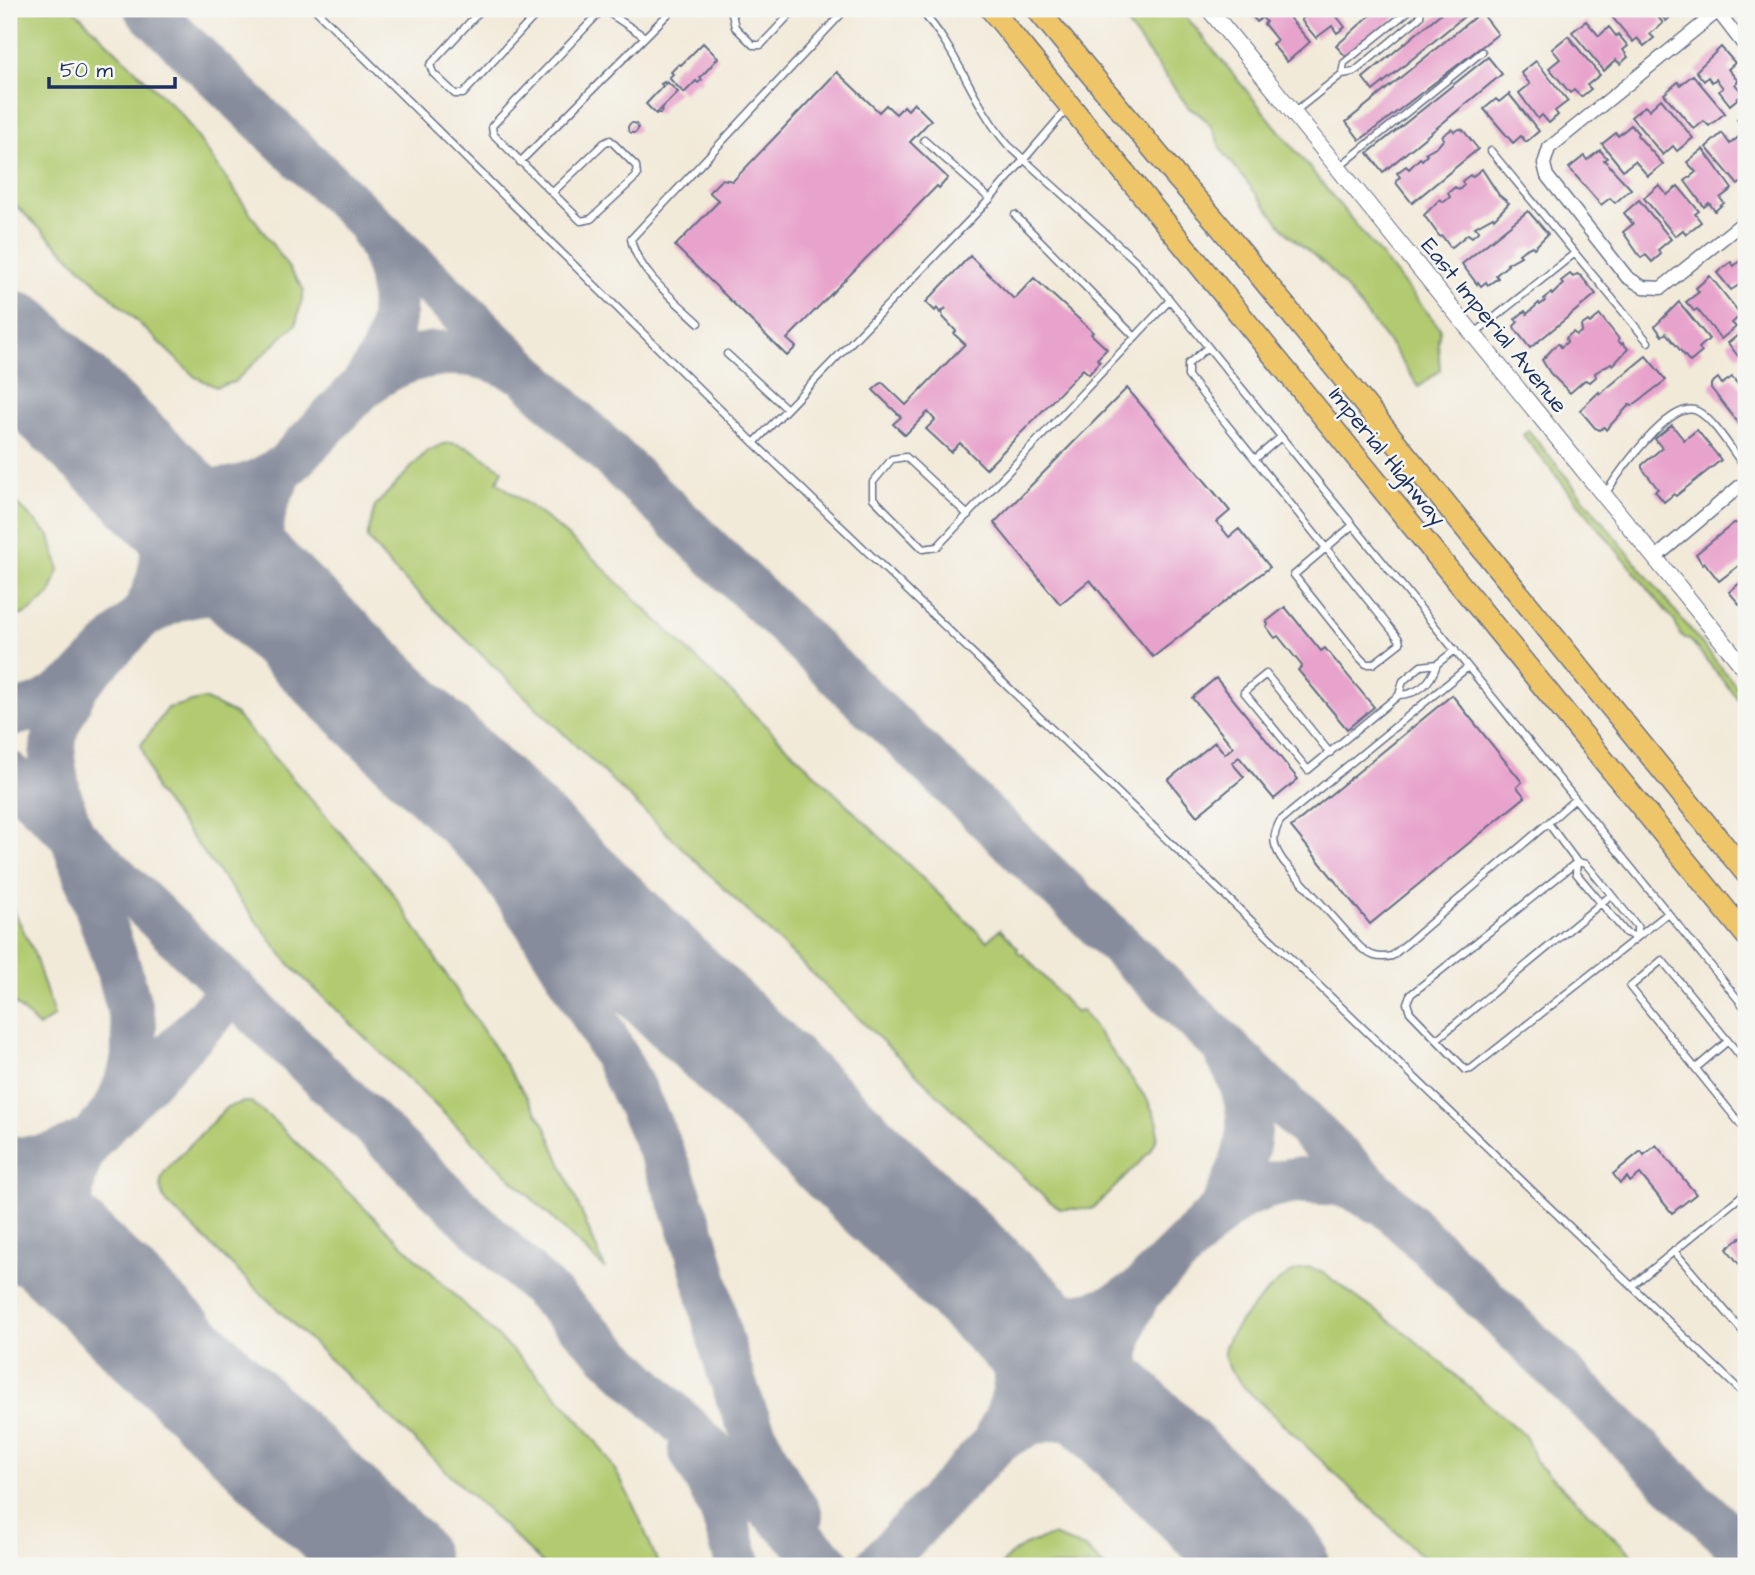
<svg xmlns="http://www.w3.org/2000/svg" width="1755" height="1575" viewBox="0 0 1755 1575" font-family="'Architects Daughter',sans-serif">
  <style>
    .green { fill: #b2cb71; stroke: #667d68; stroke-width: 2 }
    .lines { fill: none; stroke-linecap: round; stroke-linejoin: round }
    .taxiway { stroke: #868c9c; stroke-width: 46 }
    .runway { stroke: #868c9c; stroke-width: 112 }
    .building { fill: #e8a3cc }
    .service-casing { stroke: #667089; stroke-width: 9 }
    .minor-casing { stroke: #667089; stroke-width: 15 }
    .tertiary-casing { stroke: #667089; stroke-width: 18 }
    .primary-casing { stroke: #667089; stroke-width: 24 }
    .service { stroke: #fff; stroke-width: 6 }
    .minor { stroke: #fff; stroke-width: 12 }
    .tertiary { stroke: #fff; stroke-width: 16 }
    .primary { stroke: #eec569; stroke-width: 21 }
    .labels { text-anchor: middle; stroke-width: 5; stroke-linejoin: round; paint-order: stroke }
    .street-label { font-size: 23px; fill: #1b2f5e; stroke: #f6f6f2 }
  </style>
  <rect width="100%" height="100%" fill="#f6f6f2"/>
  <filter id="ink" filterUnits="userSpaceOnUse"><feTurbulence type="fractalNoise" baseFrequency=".0143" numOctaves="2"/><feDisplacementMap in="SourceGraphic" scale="14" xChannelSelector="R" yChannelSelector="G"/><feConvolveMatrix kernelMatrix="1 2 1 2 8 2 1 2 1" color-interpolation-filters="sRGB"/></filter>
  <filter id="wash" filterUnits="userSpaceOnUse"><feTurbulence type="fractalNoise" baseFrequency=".00686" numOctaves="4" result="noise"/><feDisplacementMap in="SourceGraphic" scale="28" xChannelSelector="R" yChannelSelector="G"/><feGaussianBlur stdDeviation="1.57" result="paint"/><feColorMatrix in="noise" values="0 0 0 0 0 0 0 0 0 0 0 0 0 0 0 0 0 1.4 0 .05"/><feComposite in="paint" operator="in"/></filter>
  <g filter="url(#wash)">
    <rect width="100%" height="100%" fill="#f2ead9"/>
    <path class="green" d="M9 9H73L182 115 304 290 296 324 234 382 216 387 195 377 9 199Z
      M1116 9H1180L1440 328 1438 342 1440 370 1419 387 1392 347 1344 286 1329 268 1289 235 1220 148C1215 129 1207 117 1189 108Z
      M1528 430 1746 698V709L1691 641 1680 635 1675 622 1523 435Z
      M453 443 469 448 503 470 497 482 550 521 594 559 987 941 1000 929 1018 948 1017 951 1021 955 1023 954 1076 1013 1082 1010 1148 1101 1158 1123 1157 1138 1151 1151 1098 1204 1091 1209H1061L1045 1198 394 570 367 538 375 506 427 451 443 444Z
      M9 496 50 536 59 570 50 594 29 612 9 620Z
      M204 699 235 714 388 886 545 1125 605 1269 291 966 156 791 141 745 168 708Z
      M9 901 33 950 54 1016 39 1027 9 998Z
      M244 1102H251L273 1120C337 1182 401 1243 465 1305 510 1349 559 1392 597 1443 625 1480 642 1524 659 1566H545L167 1203C159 1191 158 1181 166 1170L227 1107Z
      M1310 1267 1323 1273 1409 1335 1526 1437 1535 1461 1644 1566H1432L1244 1387C1237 1378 1225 1365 1224 1354 1223 1334 1272 1284 1289 1274 1296 1270 1302 1269 1310 1267Z
      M1053 1536 1085 1548 1104 1566H1001C1014 1547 1032 1541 1053 1536Z"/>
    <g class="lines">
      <path class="taxiway" d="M147 9 1216 1038 1746 1553
        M363 386C370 375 378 365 383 353 401 316 395 266 373 232
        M114 447C123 460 136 471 145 485 169 523 169 569 147 608
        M127 457C174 491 225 506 277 471
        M277 479C245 531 265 578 296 623
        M152 611C188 588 234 586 272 607 283 614 291 624 302 631
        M314 642C356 697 404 746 447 800 524 897 591 1001 644 1113 663 1155 681 1197 695 1241 706 1278 713 1316 724 1353 740 1410 767 1467 800 1516
        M78 682 55 729 52 758 58 794 119 970 134 1024V1057L130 1075 118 1105 106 1122
        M9 715 43 705 78 682 359 390C400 351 465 341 516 369
        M9 774 830 1566
        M87 1145C52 1201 78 1248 111 1296
        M9 1158C35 1162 61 1155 84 1142
        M1220 1212C1250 1158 1263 1114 1229 1057
        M9 1224 234 990
        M925 1230C983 1292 1050 1340 999 1433
        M9 1261C46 1258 80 1277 111 1296
        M982 1280C1027 1320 1078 1330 1131 1297
        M1134 1302C1105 1350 1116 1409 1155 1447
        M1005 1436C1046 1409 1100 1411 1138 1442L1260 1554
        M691 1449 721 1506 739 1566
        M878 1566 1142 1289 1220 1212 1242 1196 1267 1186 1295 1180 1338 1183 1356 1189 1376 1200"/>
      <path class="runway" d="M9 346 1273 1566
        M9 1198 393 1566"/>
    </g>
    <g id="blocks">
      <path class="building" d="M1246 9H1282L1310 42 1287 62 1272 44 1277 40 1264 24 1266 22 1262 17 1257 22Z
        M1300 9H1331L1345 27 1337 33 1332 26 1316 38 1301 20 1306 16Z
        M1381 9H1406L1346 57 1336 46 1367 18Z
        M1446 9H1463L1467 14 1373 91 1363 78Z
        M1622 9H1651L1663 23 1650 34 1654 38 1644 46 1637 38 1633 42 1612 17Z
        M1656 9H1690L1682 15 1678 10 1666 21Z
        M1481 12 1498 34 1360 140 1346 122Z
        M1586 21 1599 36 1609 27 1616 36 1618 34 1628 46 1623 50 1628 57 1620 64 1616 60 1604 71 1572 32Z
        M1568 36 1600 75 1587 85 1591 89 1581 97 1574 90 1570 93 1549 68 1560 59 1552 49Z
        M703 43 718 58 700 78 702 80 698 83 696 81 684 93 669 78 673 74 671 72 679 64 681 65Z
        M1721 47 1735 63 1728 69 1738 81 1735 84 1743 94 1730 105 1719 91 1723 88 1716 79 1712 82 1708 77 1704 81 1696 71Z
        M1488 57 1502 74 1383 172 1368 153Z
        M1536 61 1568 101 1555 111 1558 115 1549 123 1542 115 1538 119 1519 93 1530 84 1521 73Z
        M837 72 879 112 886 105 896 114 904 106 908 110 914 103 931 120 910 142 948 178 939 188 937 186 787 339 796 347 787 356 675 246 719 201 709 192 722 179 733 181Z
        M1693 75 1725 113 1709 126 1704 121 1694 129 1664 94 1678 82 1680 85Z
        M664 82 665 84 667 82 678 92 660 110 662 111 660 114 658 112 656 114 646 104 663 86 661 84Z
        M1509 94 1539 131 1526 142 1521 136 1513 143 1484 109 1496 99 1499 102Z
        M1661 99 1693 138 1677 151 1673 146 1663 155 1631 117 1645 106 1649 110Z
        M1746 113V131L1737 120Z
        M628 128a5 5 0 1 1 10 0a5 5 0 1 1-10 0Z
        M1631 125 1638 133 1637 135 1663 164 1648 176 1635 161 1623 170 1602 144 1616 133 1618 136Z
        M1452 129 1455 132 1459 129 1463 130 1478 149 1412 203 1397 184 1396 180 1400 177 1397 173 1406 166 1409 169 1420 158 1422 160 1427 155 1425 153 1439 145 1444 139 1442 136Z
        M1722 133 1730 144 1741 135 1746 141V179L1738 185 1706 147Z
        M1703 149 1732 189 1720 198 1724 203 1715 211 1709 203 1704 207 1685 181 1696 172 1687 162Z
        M1600 150 1607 158 1604 160 1631 189 1615 203 1610 198 1601 205 1569 168 1584 156 1587 160Z
        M1482 169 1499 195 1509 203 1494 219 1493 217 1475 227 1479 231 1472 237 1468 234 1451 248 1442 236 1440 237 1424 215 1440 199 1444 202 1450 197 1448 193 1455 187 1459 190 1464 185 1462 181 1470 175 1472 177Z
        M1659 185 1667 195 1678 186 1699 211 1695 214 1701 222 1686 234 1683 230 1675 236 1644 198Z
        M1639 200 1671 239 1658 250 1661 254 1652 262 1646 255 1641 258 1623 232 1633 224 1624 213Z
        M1528 211 1548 234 1534 248 1532 246 1524 250 1519 254 1521 256 1507 264 1508 265 1496 275 1498 278 1488 285 1486 282 1481 286 1478 282 1477 284 1462 264Z
        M970 256 1014 299 1034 278 1093 332 1091 334 1107 349 1097 359 1100 362 1089 374 1083 369 986 469 960 443 951 452 926 429 935 420 928 412 905 435 893 424 901 417 873 390 882 382 906 405 965 344 954 334 956 331 943 317 942 313 946 308 940 313 937 308 935 311 926 302Z
        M1746 256V294L1739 285 1731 290 1717 273 1731 262 1734 266Z
        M1570 274 1573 277 1577 274 1581 276 1596 294 1530 348 1515 329 1514 326 1518 322 1515 319 1525 311 1527 314 1539 303 1540 305 1545 301 1544 299 1551 293 1552 295 1563 284 1561 281Z
        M1710 276 1741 315 1732 323 1736 327 1721 339 1697 309 1694 311 1686 302 1699 292 1696 288Z
        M1679 302 1709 339 1699 348 1702 352 1690 362 1666 333 1662 336 1655 326Z
        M1600 315 1619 339 1618 340 1621 344 1623 343 1628 349 1613 365 1611 363 1595 373 1596 377 1590 382 1585 380 1570 393 1550 373 1542 360 1558 343 1561 347 1567 342 1566 338 1573 332 1577 335 1582 331 1581 326 1588 321 1590 323Z
        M1742 332 1746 338V350L1738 356 1728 343Z
        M1646 356 1666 380 1632 406 1630 404 1606 430 1604 427 1600 430 1595 428 1580 410 1599 392 1600 394Z
        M1732 377 1746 394V433L1711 388V384L1718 378 1722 384Z
        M1127 388 1230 511 1217 522 1229 537 1239 529 1270 567 1153 657 1090 580 1060 604 994 523Z
        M1672 425 1684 440 1697 430 1721 460 1676 496 1674 494 1664 502 1655 491 1658 489 1642 468V465L1662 448 1655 439Z
        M1734 523 1741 524 1746 531V560L1719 581 1704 562 1702 564 1696 554Z
        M1746 578V612L1729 592Z
        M1285 607 1321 651 1325 648 1374 707 1347 729 1298 670 1302 666 1278 636 1275 638 1266 626 1268 624 1266 622Z
        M1216 678 1298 779 1274 799 1239 757 1232 763 1244 777 1197 816 1168 780 1215 742 1225 754 1233 747 1192 698Z
        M1452 695 1522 782 1517 787 1525 797 1370 924 1291 827Z
        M1656 1145 1696 1194 1672 1213 1640 1174 1630 1182 1627 1177 1620 1183 1613 1174 1641 1151 1644 1155Z
        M1746 1233V1273L1727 1249Z"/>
    </g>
  </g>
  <g filter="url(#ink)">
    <use href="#blocks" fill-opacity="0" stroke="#667089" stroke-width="2"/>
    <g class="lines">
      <g class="service-casing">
        <path id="service" d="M315 9 754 443 1746 1396
          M482 9 430 65 433 73 455 94H463L541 9
          M737 9 732 14 735 27 753 45H761L795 9
          M919 9C958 48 972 104 1008 145L1136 261 1157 284 1746 1009
          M1342 74 1344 63 1411 9
          M1293 113 1342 74 1354 72 1420 17 1421 9
          M924 140 990 199
          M1365 146 1482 52
          M1491 151 1648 342
          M520 162 673 9
          M1339 167 1364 147
          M552 193 604 143 610 140 636 166 637 176 591 219 581 221 493 134 492 126 603 9 645 37
          M1015 215 1135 337
          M699 323C675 300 638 273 631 239L846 9
          M1475 333 1575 253
          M1208 347 1188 364V376L1399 639 1400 643 1373 664H1366L1360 658 1294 575 1353 525
          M727 354 787 409
          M754 443 990 199 1068 108
          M1255 459 1281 437
          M1605 494C1618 474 1671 398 1697 411 1714 419 1734 454 1746 469
          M968 515 906 457 892 459 873 482V498L923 549 937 547 1170 300
          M1468 667 1280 821C1271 838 1273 847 1284 862L1359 946C1370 956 1378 959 1392 956L1548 823
          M1399 695C1419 694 1431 683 1437 664
          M1330 753 1266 674 1244 692 1308 770 1399 695 1403 681 1421 666 1437 664 1455 650
          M1575 799 1548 823 1577 862 1586 864 1637 926V937
          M1577 862 1410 995 1407 1003 1410 1012 1466 1070 1471 1069 1668 913
          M1577 862 1576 873 1626 933 1637 937
          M1437 1039 1611 895
          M1746 1063 1662 960 1630 987 1746 1131
          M1696 1068 1728 1041
          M1674 1251 1746 1335
          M1632 1286 1746 1192"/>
      </g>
      <g class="minor-casing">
        <path id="minor" d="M1716 9 1746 48
          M1717 12 1549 148 1544 164 1547 176 1627 277 1643 287 1661 288 1746 220
          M1655 558 1746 481"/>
      </g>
      <g class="tertiary-casing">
        <path id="tertiary" d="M1209 9 1746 670"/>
      </g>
      <g class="primary-casing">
        <path id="primary" d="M991 9 1746 935
          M1037 9 1179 180 1214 219 1746 873"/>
      </g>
      <use href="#service" class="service"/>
      <use href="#minor" class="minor"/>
      <use href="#tertiary" class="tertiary"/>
      <use href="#primary" class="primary"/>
    </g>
  </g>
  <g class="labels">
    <g class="street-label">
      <text transform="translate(1495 325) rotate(51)" y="8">East Imperial Avenue</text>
      <text transform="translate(1388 456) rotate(51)" y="8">Imperial Highway</text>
    </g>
  </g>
  <rect width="1755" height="1575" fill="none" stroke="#f6f6f2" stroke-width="35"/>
  <path d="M49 77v10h126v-10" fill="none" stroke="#1b2f5e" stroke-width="3.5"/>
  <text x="60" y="77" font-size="21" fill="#1b2f5e" stroke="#f6f6f2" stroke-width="5" paint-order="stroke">50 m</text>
</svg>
